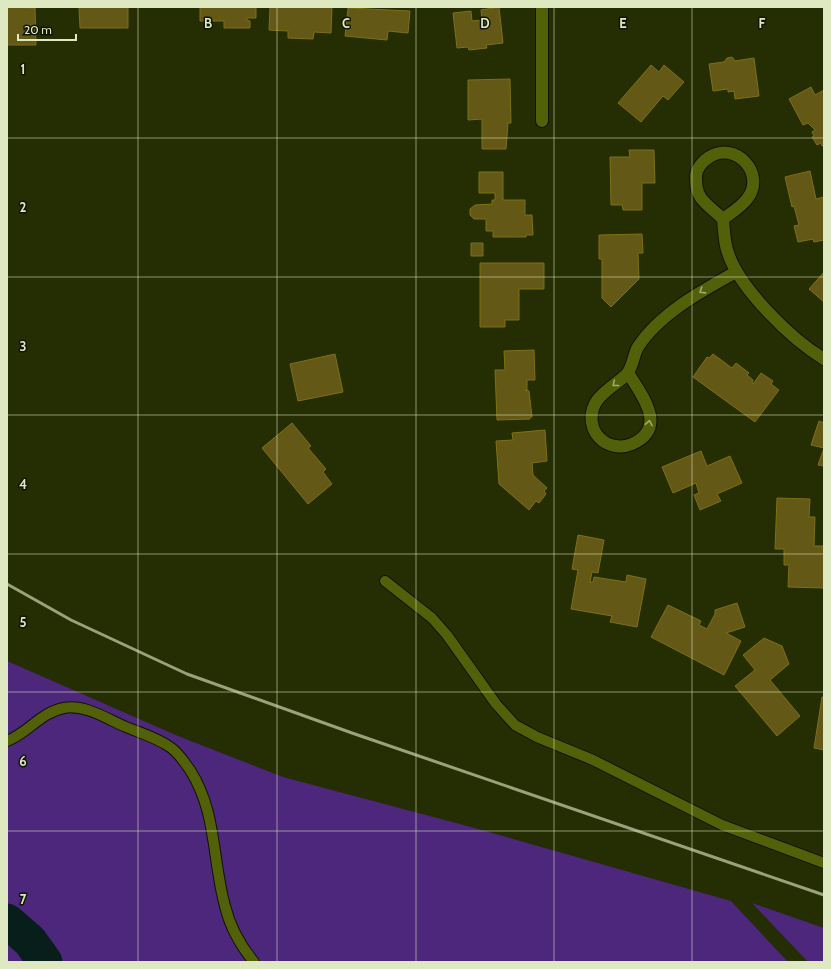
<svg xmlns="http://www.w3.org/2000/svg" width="831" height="969" viewBox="0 0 831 969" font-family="Cabin,sans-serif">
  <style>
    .green { fill: #4c277b }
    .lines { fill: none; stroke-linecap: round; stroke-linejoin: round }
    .river { stroke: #081e1a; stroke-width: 35 }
    .building { fill: #635816; stroke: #7e7115 }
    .lane-casing { stroke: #0f1400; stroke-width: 12 }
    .street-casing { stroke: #0f1400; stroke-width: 14 }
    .lane { stroke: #516009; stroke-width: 10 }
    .street { stroke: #516009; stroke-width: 12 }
    .rail { stroke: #99a37b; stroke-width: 3 }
    .oneway { stroke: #9fab6f }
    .grid { fill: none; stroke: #dee9c2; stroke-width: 1; stroke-opacity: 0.55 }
    .grid-label { font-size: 13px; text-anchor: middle; font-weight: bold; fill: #dee9c2; stroke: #0f1500; stroke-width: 3; stroke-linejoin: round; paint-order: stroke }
  </style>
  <rect width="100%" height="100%" fill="#252d03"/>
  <path class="green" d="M7 661 178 736 283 777 471 827 731 901 788 962H7Z
    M752 903 824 928V962H808Z"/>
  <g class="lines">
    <path class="river" d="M7 921 30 941 45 962"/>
  </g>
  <path class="building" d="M7 7 35 8 36 45H7Z
    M79 7H128V28H80Z
    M200 7H256V18H247V20L250 21V28H224V21H200Z
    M270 7H332L331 33 314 32 313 39 288 38V31L269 30Z
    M499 7 503 43 486 45 487 48 469 50 468 47 457 48 453 13 471 11 472 21 482 20 481 10Z
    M348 8 410 11 408 33 388 31 387 40 345 36Z
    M732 57 735 61 754 58 759 96 735 99 734 91 728 92V89L713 91 709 64 724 62 727 58Z
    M651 65 659 72 664 65 684 82 668 100 663 96 641 122 618 103Z
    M510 79 511 123H508L506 149H482V119L468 120V80Z
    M811 87 815 95 824 90V145L822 146 821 143 817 145 812 137 814 136 812 132 815 130 808 123 803 125 789 99Z
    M629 150H654L655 183H642V210H623L622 205H611L610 157H630Z
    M810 171 816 199 824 197V240L814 242 813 239 798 242 794 226 799 225 794 206 792 207 785 177Z
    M479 172H503V200H525V215H532L533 235H526V237H493V231H486V219H474L470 215V209L475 205 492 204V200H495V193H479Z
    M642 234 643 253H638L639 279 611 307 602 298V259H599V235Z
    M471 243H483V256H471Z
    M480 263H544V289H519V320H505V327H480Z
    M824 272V302L809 289Z
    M534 350 535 380H527V390H525L529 391 532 417H530V419L497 420 495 370H505L504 351Z
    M335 354 343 392 298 401 290 364Z
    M713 354 732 368 736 363 749 373 747 375 753 380 752 382 753 384 761 373 773 381 771 384 779 390 755 422 693 377 707 357 709 358Z
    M819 421 824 423V466L818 465 824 448 811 445Z
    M292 423 311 446 308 448 326 469 323 472 332 484 308 504 262 448Z
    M545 430 547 461 532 463 533 475 547 488 544 491 546 494 539 503 536 501 529 510 499 484 496 441 513 440 512 433Z
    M701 451 707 466 730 456 742 483 717 494 721 501 700 510 694 495 699 493 696 483 673 493 662 467Z
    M777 498 810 499 809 517H815L814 546H824V588L788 587 789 565H784V549H775Z
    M578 535 604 540 598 573 592 572 590 582H593L594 577 626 582 627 575 646 579 637 627 610 622 612 616 571 609 578 570 572 569Z
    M737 603 745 627 726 633 741 641 724 675 651 637 668 605 701 621 699 625 707 629 715 614V610Z
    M764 638 782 646 789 664 770 680 800 716 777 736 735 686 755 670 743 655Z
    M822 697H824V750L814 748Z"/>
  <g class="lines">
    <g class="lane-casing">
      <path id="lane" d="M385 581 432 618 447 635 496 704 515 725 537 737 593 760 722 825 824 863
        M7 741C28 733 41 712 64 708 85 704 107 719 126 727 141 733 157 738 170 747 179 753 184 762 190 770 217 812 212 859 225 906 230 927 240 945 254 962"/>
    </g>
    <g class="street-casing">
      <path id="street" d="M542 121V7
        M723 219C731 213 741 207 747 199 767 174 735 139 708 158 703 161 697 168 696 175 696 183 696 191 701 198 707 206 716 212 723 219 724 230 724 242 728 253 740 289 791 339 824 359
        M628 373C641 394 669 428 632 444 623 448 611 447 603 441 598 437 593 430 592 423 588 398 611 389 626 375 633 368 633 355 638 347 659 314 703 290 736 272"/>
    </g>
    <use href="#lane" class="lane"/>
    <use href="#street" class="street"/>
    <path class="rail" d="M7 584 71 620 187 674 352 733 824 895"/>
  </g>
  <defs><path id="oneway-chevron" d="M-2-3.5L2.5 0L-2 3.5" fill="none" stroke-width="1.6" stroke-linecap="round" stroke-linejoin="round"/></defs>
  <g class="oneway">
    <use href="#oneway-chevron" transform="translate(702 291) rotate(148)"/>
    <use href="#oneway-chevron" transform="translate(615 384) rotate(141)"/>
    <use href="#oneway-chevron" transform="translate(649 423) rotate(-79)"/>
  </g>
  <path class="grid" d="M138 7V962M277 7V962M416 7V962M554 7V962M692 7V962M7 138H824M7 277H824M7 415H824M7 554H824M7 692H824M7 831H824"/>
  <g class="grid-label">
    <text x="208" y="28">B</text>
    <text x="346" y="28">C</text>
    <text x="485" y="28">D</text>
    <text x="623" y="28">E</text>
    <text x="762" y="28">F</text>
    <text x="23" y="74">1</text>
    <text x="23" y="212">2</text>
    <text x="23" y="351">3</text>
    <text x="23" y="489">4</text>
    <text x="23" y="627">5</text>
    <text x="23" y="766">6</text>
    <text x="23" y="904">7</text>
  </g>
  <rect width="831" height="969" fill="none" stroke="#dee9c2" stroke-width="16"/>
  <path d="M18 34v6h58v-6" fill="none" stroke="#dee9c2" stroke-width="2"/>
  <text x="24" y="34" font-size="12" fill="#dee9c2" stroke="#0f1500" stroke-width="3" paint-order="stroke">20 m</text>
</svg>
